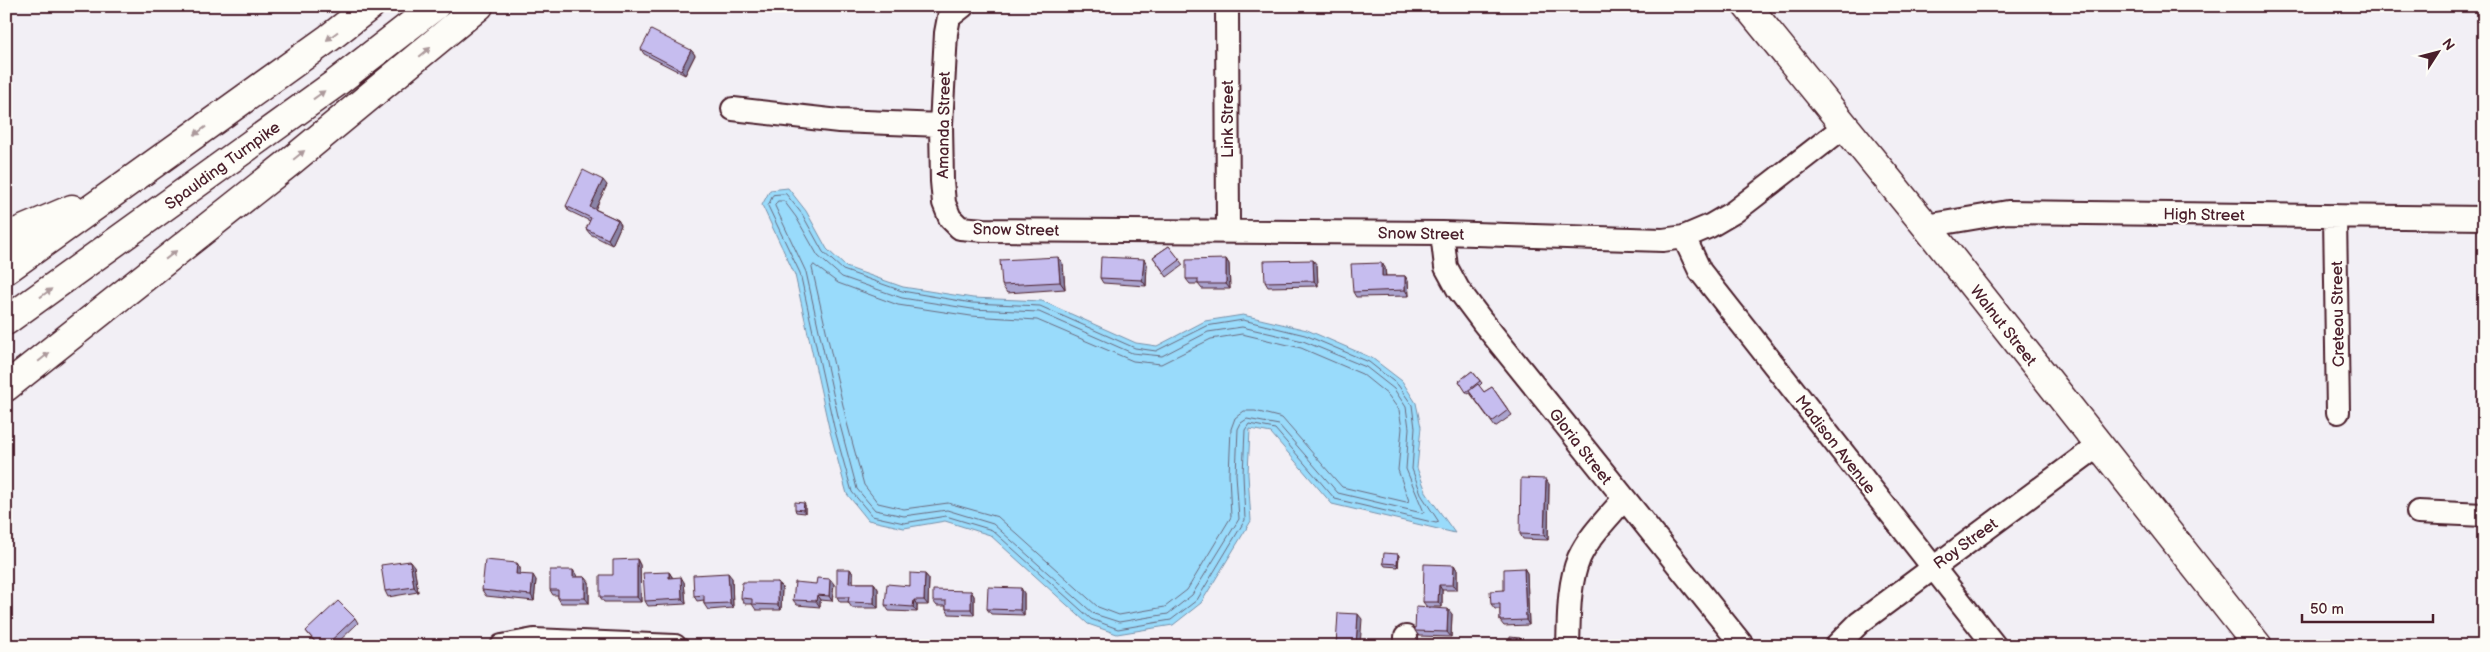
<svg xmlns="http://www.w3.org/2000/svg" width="2490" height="652" viewBox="0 0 2490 652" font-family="'Balsamiq Sans',sans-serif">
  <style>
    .water { fill: #99dbfb; stroke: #7990a8 }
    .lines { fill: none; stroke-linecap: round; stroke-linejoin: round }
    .shore { stroke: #6a6a7e; stroke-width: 1 }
    .minor-casing { stroke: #4a1f2b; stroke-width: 26 }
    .major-casing { stroke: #4a1f2b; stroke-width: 31 }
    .highway-casing { stroke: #4a1f2b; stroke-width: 31 }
    .minor { stroke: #fdfcf7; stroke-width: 22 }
    .major { stroke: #fdfcf7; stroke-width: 28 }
    .highway { stroke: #fdfcf7; stroke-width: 28 }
    .wall { fill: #aaa3ce; stroke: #4a1f2b }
    .shaded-wall { fill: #8b84a7; stroke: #4a1f2b }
    .building { fill: #c6bdef; stroke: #4a1f2b }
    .oneway { fill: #ac999b }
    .labels { text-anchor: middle; stroke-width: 4.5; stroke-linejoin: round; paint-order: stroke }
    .street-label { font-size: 16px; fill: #4a1f2b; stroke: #fdfcf7 }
  </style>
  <rect width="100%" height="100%" fill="#f2eff5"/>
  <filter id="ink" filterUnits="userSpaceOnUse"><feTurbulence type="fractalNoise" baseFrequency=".02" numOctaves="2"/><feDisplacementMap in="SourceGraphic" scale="10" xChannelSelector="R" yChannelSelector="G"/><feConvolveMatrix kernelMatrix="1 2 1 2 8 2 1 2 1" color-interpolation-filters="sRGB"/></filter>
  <g filter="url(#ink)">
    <path class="water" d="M788 188 806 211 827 249 846 267 903 287 973 298 1042 301 1136 343 1157 346 1205 321 1243 315 1307 330 1372 358 1402 381 1416 403 1421 427 1417 468 1427 494 1455 533 1332 504 1271 433 1250 429 1248 474 1251 521 1201 603 1173 625 1117 634 1088 624 990 535 945 521 904 528 868 520 847 494 829 428 795 275 762 205 770 190Z"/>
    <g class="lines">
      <path class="shore" d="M786 194 802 214 823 252 843 270 902 291 972 303 1040 306 1135 348 1156 351 1206 326 1243 320 1305 335 1369 362 1398 385 1412 405 1415 428 1412 469 1422 496 1439 522 1436 523 1335 499 1275 429 1249 424 1245 430 1243 474 1245 520 1197 600 1171 620 1118 629 1091 619 992 530 946 516 904 523 872 516 852 492 834 427 800 273 768 206 773 195Z
        M778 201H784L796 217 818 256 842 277 902 298 972 309 1039 312 1132 353 1162 356 1208 332 1242 327 1303 341 1366 367 1394 389 1406 407 1409 428 1406 469 1424 512 1422 513 1338 493 1279 425 1247 419 1241 423 1238 429 1236 474 1239 519 1192 595 1168 614 1119 622 1094 614 993 524 947 510 904 516 875 510 857 489 840 425 806 272 775 206Z
        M814 265 838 283 898 305 971 316 1037 320 1133 361 1161 364 1211 339 1242 334 1301 348 1362 374 1388 395 1399 410 1402 428 1398 470 1409 501 1406 502 1342 487 1282 418 1255 411H1244L1235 418 1231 429 1229 474 1231 517 1187 590 1165 607 1119 615 1098 607 998 517 948 503 904 509 878 503 864 485 847 423 812 268Z"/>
      <g class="minor-casing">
        <path id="minor" d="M963 6 949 17 946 33 941 125 942 181 944 203 950 218 960 228 984 230 1442 233 1663 240 1684 237 1710 226 1734 212 1845 126
          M1227 6 1228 231
          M733 109 839 121 941 125
          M2335 216 2338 412
          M1926 226 2008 212 2484 218
          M1442 233 1446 267 1458 289 1482 321 1743 646
          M1684 237 1700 271 1995 646
          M2418 512 2484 515
          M502 646 534 640 675 646
          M1406 646V637
          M1568 646C1569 617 1568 585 1579 558 1589 536 1608 518 1623 500
          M1836 646 1859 623 2099 445"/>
      </g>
      <g class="major-casing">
        <path id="major" d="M1747 6 1926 226 2258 646"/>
      </g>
      <g class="highway-casing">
        <path id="highway" d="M6 237 72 209
          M6 270 329 38 370 6
          M6 321 336 83 435 6
          M6 387 290 162 479 6"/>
      </g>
      <use href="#minor" class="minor"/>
      <use href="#major" class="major"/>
      <use href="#highway" class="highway"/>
    </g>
    <path class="wall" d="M641 49 691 50 695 55 685 75 644 54Z
      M607 185 595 209 618 220 621 225 612 245 590 234 586 229 590 221 569 211 566 206Z
      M1169 246 1183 265 1167 277 1153 257Z
      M1226 259 1229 264 1230 289H1202L1198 284H1190L1186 279Z
      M1382 263 1385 268 1386 276H1405L1408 281 1409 296 1356 297 1353 292Z
      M1063 264 1065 289 1007 293 1002 285Z
      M1147 264 1146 286 1103 283 1100 278Z
      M1317 265 1318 286 1268 287 1265 282Z
      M1472 371 1482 383 1479 386 1484 392 1492 387 1512 415 1495 427 1470 393 1468 394 1459 381Z
      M1549 484 1548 540 1523 539 1520 534Z
      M805 505V513L796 512 795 509Z
      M1398 554 1399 556 1398 567 1385 566 1383 563Z
      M637 559 640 565 641 602H604L600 597 613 575Z
      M517 563 520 568V574L536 580 534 601 486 596 482 590Z
      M1454 565 1457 570V590H1442V607H1427L1423 602Z
      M414 566 418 592 388 597 385 591Z
      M1524 568 1527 573 1529 625 1504 626 1500 621V609H1495L1491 604Z
      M850 569 853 574V583H874L878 589V608H852L848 602H840L837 597Z
      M669 572 673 578 684 582 686 604 648 606 645 601Z
      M925 574 929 579 928 605H917V612L889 611 885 605Z
      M577 576V577H585L589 582V603H561L558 598V595H553L550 590Z
      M732 578 733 608 708 610 704 604V600L697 601 694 596Z
      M778 582 782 588 781 610H756L752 604H745L741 598Z
      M816 584H834L832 601 820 600V607L797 605 793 600Z
      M971 591 974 596V615L949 614 946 609V606H937L933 601Z
      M1024 593V615L991 614 987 609Z
      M1452 614 1451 637 1419 636 1415 631Z
      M355 618 358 623 334 646H318L306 631Z"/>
    <path class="shaded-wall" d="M691 50 695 55 685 75 681 70Z
      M603 180 607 185 594 212 590 207Z
      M618 220 621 225 612 245 608 239Z
      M1058 257 1063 264 1065 289 1060 282Z
      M1144 259 1147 264 1146 286 1142 280Z
      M1226 259 1229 264 1230 289 1226 284Z
      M1313 260 1317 265 1318 286 1314 281Z
      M1382 263 1385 268 1386 282 1382 276Z
      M1405 276 1408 281 1409 296 1405 290Z
      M1546 479 1549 484 1548 540 1544 535Z
      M804 503 805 505V513L803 510Z
      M1398 554 1399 556 1398 567 1397 564Z
      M637 559 640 565 641 602 637 597Z
      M410 561 414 566 418 592 414 587Z
      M517 563 520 568V579L516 574Z
      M1454 565 1457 570V590L1453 585Z
      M1524 568 1527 573 1529 625 1526 620Z
      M850 569 853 574V588L849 583Z
      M573 570 577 576V582L573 577Z
      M669 572 672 577 673 583 669 578Z
      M728 573 732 578 733 608 730 603Z
      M925 574 929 579 928 605 924 600Z
      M533 575 536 580 534 601 531 595Z
      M585 577 589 582V603L585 598Z
      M681 577 684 582 686 604 682 599Z
      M830 579 834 584 832 601 829 596Z
      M778 582 782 588 781 610 778 605Z
      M874 583 878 589V608L874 603Z
      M1439 585 1442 590V607L1438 602Z
      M1021 588 1024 593V615L1020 610Z
      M971 591 974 596V615L971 609Z
      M817 595 820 600V607L816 601Z
      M914 600 917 605V612L913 607Z
      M1448 609 1452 614 1451 637 1447 632Z
      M1358 614 1362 619 1360 646H1356Z
      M1520 638 1523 643V646H1519Z"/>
    <path class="building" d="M651 30 691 50 681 70 641 49Z
      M583 170 603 180 590 207 618 220 608 239 586 229 591 218 566 206Z
      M1169 246 1180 260 1164 272 1153 257Z
      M1058 257 1060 282 1002 285 1000 260Z
      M1101 257 1144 259 1142 280 1100 278Z
      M1226 259V284H1198V279H1186V260Z
      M1313 260 1314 281 1265 282 1264 261Z
      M1382 263V276H1405V290L1353 292 1351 264Z
      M1472 371 1480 381 1466 392 1459 381Z
      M1478 384 1484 392 1492 387 1508 410 1492 422 1469 391Z
      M1521 478 1546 479 1544 535 1520 534Z
      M795 502 804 503 803 510 795 509Z
      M1384 553 1398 554 1397 564 1383 563Z
      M637 559V597H600V575H613V560Z
      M485 560 517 563 516 574 533 575 531 595 482 590Z
      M410 561 414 587 385 591 381 565Z
      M1424 564 1454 565 1453 585H1439L1438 602H1423Z
      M1524 568 1526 620 1500 621V604H1491L1490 591 1504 590V569Z
      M837 569H850L849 583H874V603L848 602 849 597H837Z
      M550 570H573V577H585V598H558V590H550Z
      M669 572V578L681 577 682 599 645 601 643 573Z
      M728 573 730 603 704 604V595L694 596 693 575Z
      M910 573 925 574 924 600H914L913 607 885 605 887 584 910 586Z
      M817 578 830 579 829 596 817 595 816 601 793 600 795 582 816 584Z
      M742 582H778V605L752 604V599L741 598Z
      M988 587 1021 588 1020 610 987 609Z
      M933 590 971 591V609H946V601H933Z
      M338 601 355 618 325 646H319L306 631Z
      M1416 607 1448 609 1447 632 1415 631Z
      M1338 613 1358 614 1356 646H1336Z
      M1510 637 1520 638 1519 646H1509Z"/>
    <defs><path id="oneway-solid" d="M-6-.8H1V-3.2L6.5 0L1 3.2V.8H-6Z" transform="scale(1.25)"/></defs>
    <g class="oneway">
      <use href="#oneway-solid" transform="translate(332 36) rotate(143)"/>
      <use href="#oneway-solid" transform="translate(425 52) rotate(-40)"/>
      <use href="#oneway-solid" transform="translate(319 95) rotate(-36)"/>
      <use href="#oneway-solid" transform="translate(200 131) rotate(144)"/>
      <use href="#oneway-solid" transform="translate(299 155) rotate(-39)"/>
      <use href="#oneway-solid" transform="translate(171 255) rotate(-38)"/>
      <use href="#oneway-solid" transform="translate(46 293) rotate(-36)"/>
      <use href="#oneway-solid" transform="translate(44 357) rotate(-39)"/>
    </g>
  </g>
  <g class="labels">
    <g class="street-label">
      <text transform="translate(1227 119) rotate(-90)" y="6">Link Street</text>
      <text transform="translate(943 125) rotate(-89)" y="6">Amanda Street</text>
      <text transform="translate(222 165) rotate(-36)" y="6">Spaulding Turnpike</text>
      <text transform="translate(2204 214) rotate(1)" y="6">High Street</text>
      <text transform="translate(1016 229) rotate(1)" y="6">Snow Street</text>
      <text transform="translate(1421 233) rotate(1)" y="6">Snow Street</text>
      <text transform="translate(2337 314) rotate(-91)" y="6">Creteau Street</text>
      <text transform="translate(2004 325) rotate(52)" y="6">Walnut Street</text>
      <text transform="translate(1836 444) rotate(52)" y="6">Madison Avenue</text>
      <text transform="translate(1581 446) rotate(52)" y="6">Gloria Street</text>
      <text transform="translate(1965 543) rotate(-36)" y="6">Roy Street</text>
    </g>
  </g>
  <rect width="2490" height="652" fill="none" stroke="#fdfcf7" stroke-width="25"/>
  <rect x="12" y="12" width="2465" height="627" fill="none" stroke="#4a1f2b" stroke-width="2" filter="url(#ink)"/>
  <g transform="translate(2438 52) rotate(54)" stroke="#fdfcf7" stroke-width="4" paint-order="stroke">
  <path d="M0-4L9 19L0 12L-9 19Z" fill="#4a1f2b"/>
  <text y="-8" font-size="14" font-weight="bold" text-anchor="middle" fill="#4a1f2b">N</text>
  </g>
  <path d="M2302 614v8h131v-8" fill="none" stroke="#4a1f2b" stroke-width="2.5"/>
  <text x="2310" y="614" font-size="15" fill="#4a1f2b" stroke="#fdfcf7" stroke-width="4" paint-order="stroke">50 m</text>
</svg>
